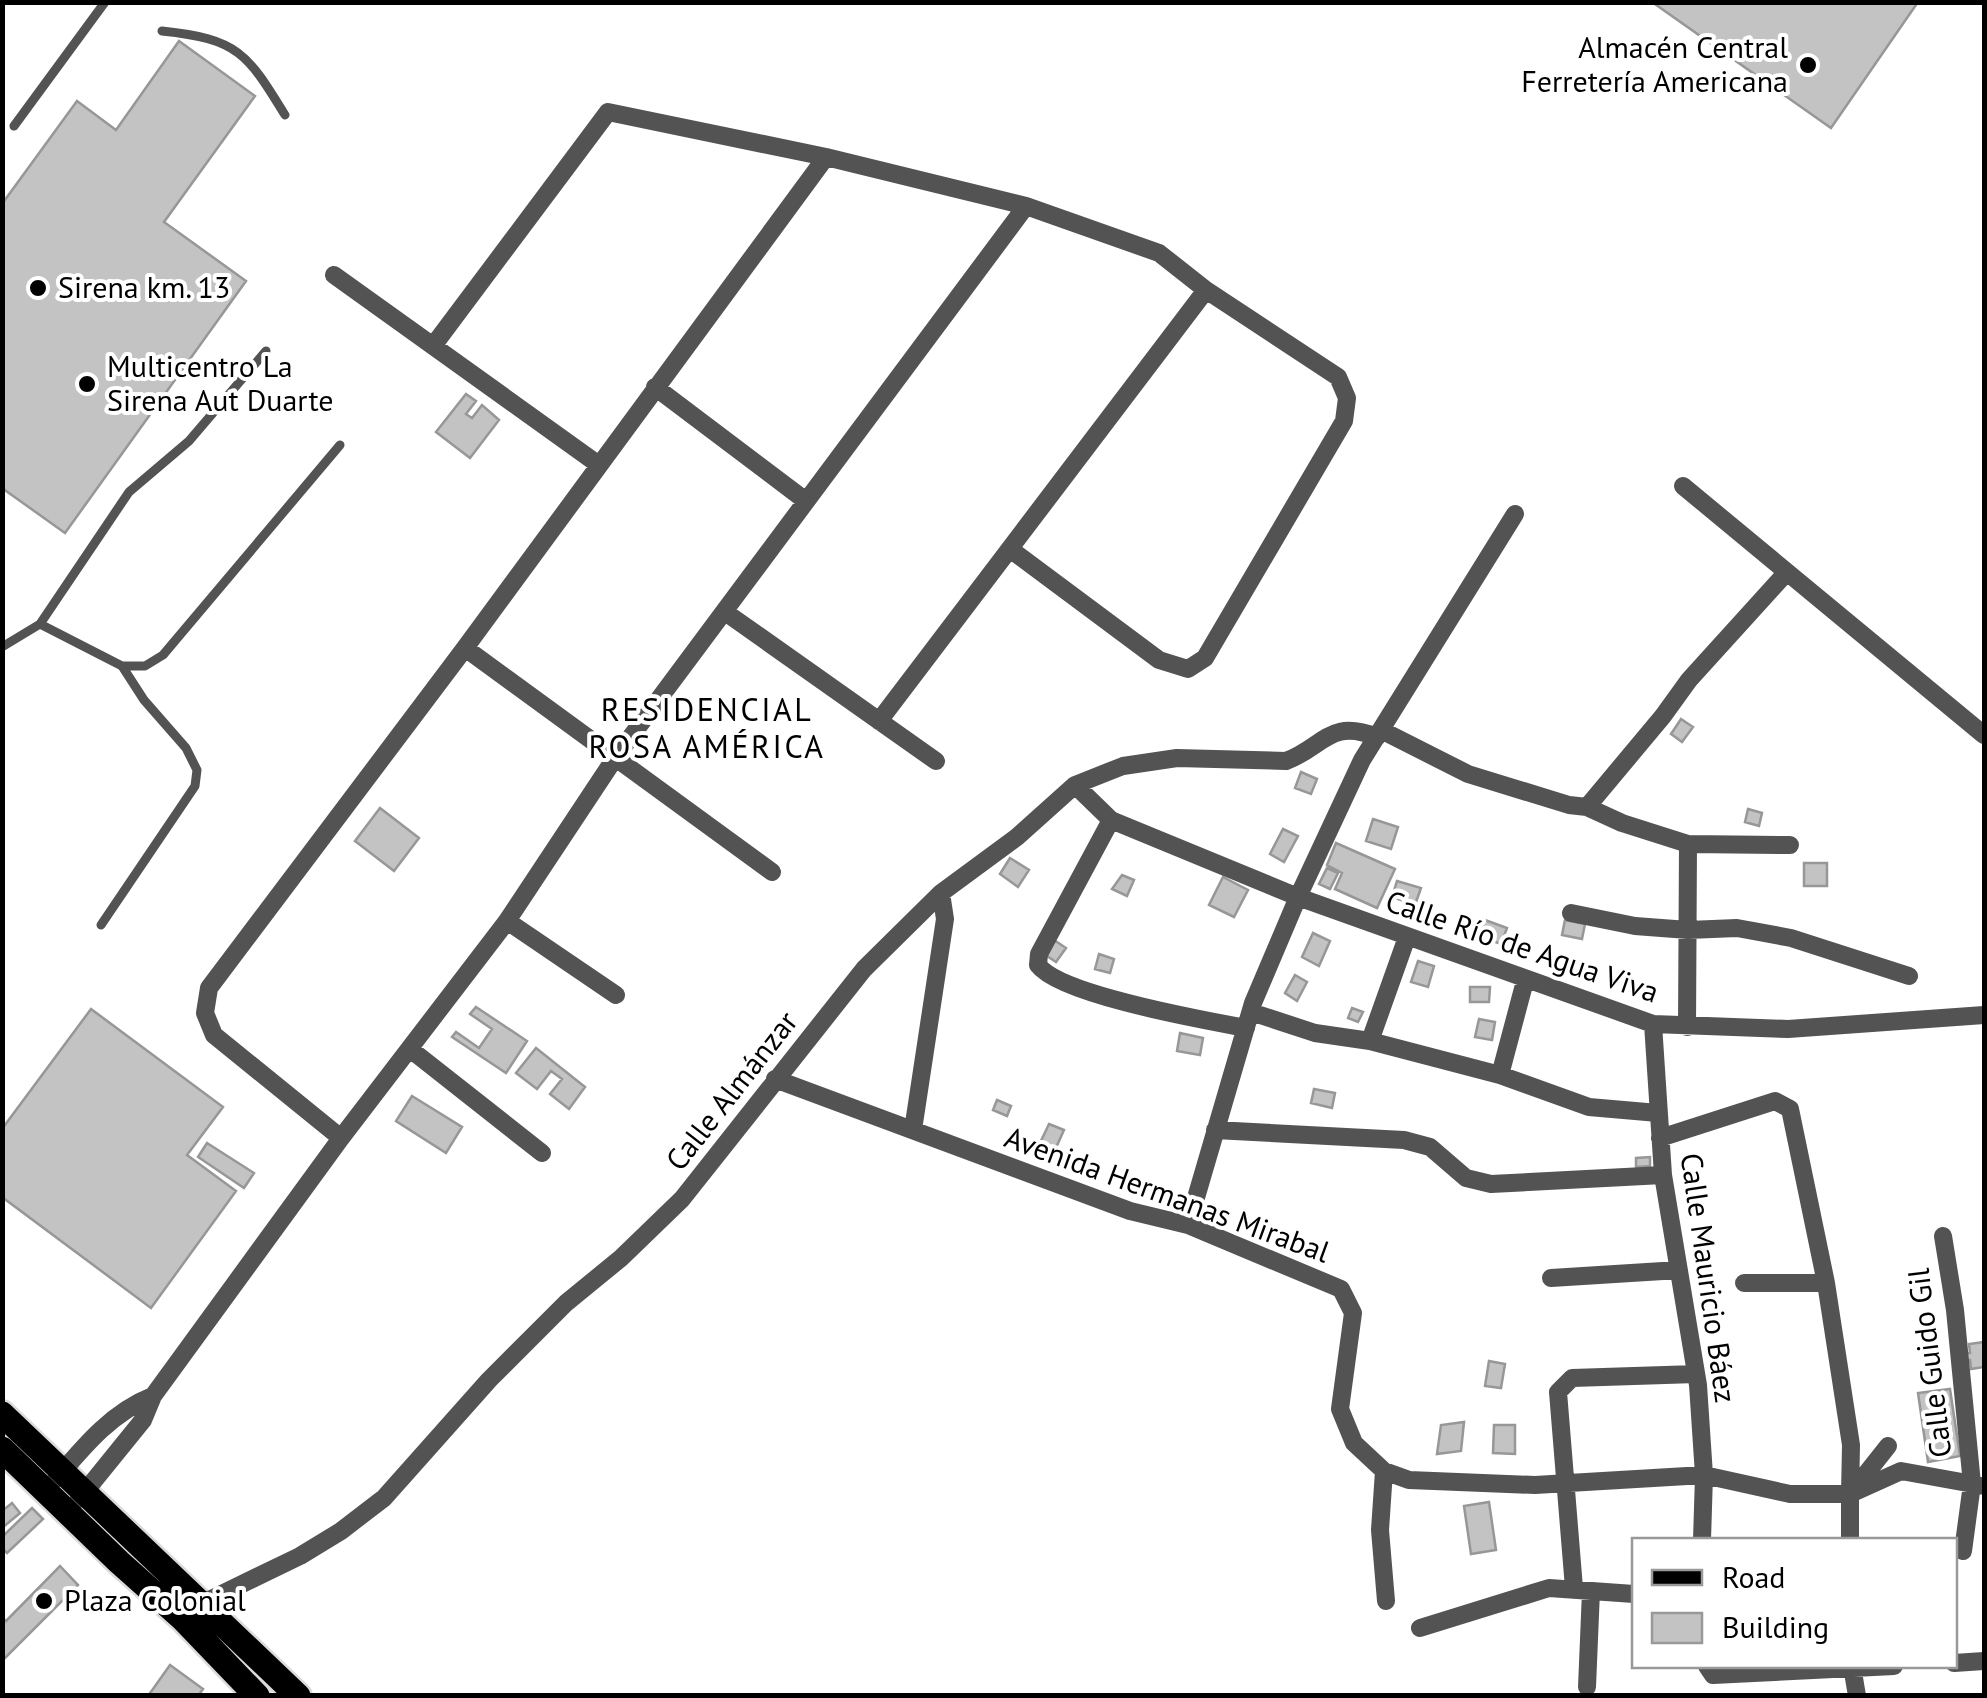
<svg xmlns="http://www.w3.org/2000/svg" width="1987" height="1698" viewBox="0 0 1987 1698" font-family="'PT Sans',sans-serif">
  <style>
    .building { fill: #c3c3c3; stroke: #979797; stroke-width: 2.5 }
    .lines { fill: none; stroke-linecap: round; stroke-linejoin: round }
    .primary-casing { stroke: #dbdbdb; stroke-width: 30 }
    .service { stroke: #535353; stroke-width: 9 }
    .minor { stroke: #535353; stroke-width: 18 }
    .primary { stroke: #000; stroke-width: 25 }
    .poi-dot { fill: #000; stroke: #fff; stroke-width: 4 }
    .labels { text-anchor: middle; stroke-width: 8; stroke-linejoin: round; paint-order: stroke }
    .poi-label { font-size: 30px; fill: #000; stroke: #fff; text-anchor: start }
    .street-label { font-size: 30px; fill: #000; stroke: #fff }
    .neighbourhood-label { font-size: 32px; letter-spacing: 2.5px; fill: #000; stroke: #fff }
  </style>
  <rect width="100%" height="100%" fill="#fff"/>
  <path class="building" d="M1652 2H1918L1831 128Z
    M179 41 255 96 164 222 246 281 65 533 2 488V204L77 101 116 130Z
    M466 394 476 401 466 414 472 418 482 405 499 420 470 458 436 432Z
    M1681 719 1693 727 1682 742 1671 734Z
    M1301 772 1317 779 1311 794 1295 788Z
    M380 808 419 838 394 871 355 841Z
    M1748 809 1762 813 1759 826 1745 822Z
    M1373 819 1398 827 1391 849 1366 841Z
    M1283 829 1298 836 1284 862 1270 854Z
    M1336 843 1395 869 1377 908 1335 889 1342 873 1327 865Z
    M1010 858 1029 870 1018 887 1000 874Z
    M1804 863H1827V886H1804Z
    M1327 868 1338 873 1330 889 1319 884Z
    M1122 875 1134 880 1127 896 1112 889Z
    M1223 877 1248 890 1234 917 1209 905Z
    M1397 881 1421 888 1415 905 1392 897Z
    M1485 920 1507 928 1501 944 1480 937Z
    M1565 920 1585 924 1582 939 1562 935Z
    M1313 933 1330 941 1319 966 1302 957Z
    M1054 940 1066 948 1056 962 1044 954Z
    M1099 954 1114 959 1110 973 1095 969Z
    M1418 961 1434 966 1428 987 1411 982Z
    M1295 975 1307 982 1297 1001 1285 993Z
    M1470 987H1490L1489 1002H1470Z
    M476 1007 527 1041 506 1073 452 1037 456 1032 479 1048 492 1029 470 1014Z
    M1352 1008 1363 1012 1358 1022 1348 1018Z
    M91 1009 223 1107 187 1155 236 1191 151 1308 2 1197V1129Z
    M1479 1019 1495 1022 1492 1040 1475 1037Z
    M1180 1033 1203 1038 1200 1055 1177 1051Z
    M536 1048 585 1087 569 1109 550 1094 562 1079 551 1071 537 1089 516 1073Z
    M1314 1089 1335 1093 1332 1108 1311 1103Z
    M412 1096 462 1127 446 1153 396 1121Z
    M997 1100 1011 1106 1007 1116 993 1110Z
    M1049 1124 1064 1130 1055 1150 1040 1143Z
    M207 1143 254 1173 244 1188 198 1157Z
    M1650 1157V1166L1636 1167V1158Z
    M1984 1342V1367L1971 1369 1970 1360H1964L1963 1354 1970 1353 1969 1344Z
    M1489 1361 1505 1364 1501 1388 1485 1386Z
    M1950 1389 1960 1456 1928 1462 1918 1393Z
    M1464 1422 1461 1451 1437 1454 1441 1425Z
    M1494 1425H1515V1454L1493 1453Z
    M1489 1502 1496 1550 1471 1554 1464 1506Z
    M12 1503 20 1513 2 1528V1511Z
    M32 1508 43 1519 7 1553 2 1548V1537Z
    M60 1566 78 1585 3 1660 2 1618 6 1621Z
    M170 1665 203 1689 198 1696H148Z"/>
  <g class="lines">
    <g class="primary-casing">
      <path id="primary" d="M2 1414 298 1696
        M2 1449 119 1562 184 1620 257 1696"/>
    </g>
    <path class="service" d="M162 31C238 39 247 53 285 115
      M14 126 105 2
      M40 624 122 666H145L163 655 340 445
      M2 647 40 624 129 492 189 441 266 351
      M101 925 195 786 197 770 186 748 144 700 122 666"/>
    <path class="minor" d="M334 275 599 465
      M433 346 608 112 826 157 1026 206 1159 253 1206 290 1338 377 1347 398 1344 421 1205 658 1188 669 1159 660 1010 549
      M655 387 806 501
      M1683 486 1984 735
      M725 612 936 761
      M465 648 772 872
      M879 721 1206 290
      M1381 730 1468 774 1569 805 1587 807 1622 823 1688 844 1687 1027
      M1075 785 1111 820 1298 897 1653 1024 1788 1029 1984 1015
      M1587 807 1663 716 1689 680 1786 573
      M1111 820 1039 954 1038 965C1060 995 1204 1020 1246 1028
      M1688 844 1790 845
      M1571 913 1635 926 1688 930 1737 928 1791 938 1909 976
      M507 921 616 995
      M1251 1012 1315 1033 1370 1041 1500 1075 1589 1107 1658 1113
      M1653 1024 1663 1175 1698 1385 1704 1475 1702 1540
      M1370 1041 1407 937
      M410 1049 542 1153
      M1500 1075 1525 981
      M775 1079 1130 1211 1188 1225 1341 1289 1353 1313 1340 1409 1354 1443 1384 1471 1409 1480 1535 1485 1704 1475 1790 1494H1850L1901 1471 1984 1486
      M913 1130 945 919 941 893
      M1215 1130 1404 1140 1430 1147 1466 1178 1491 1184 1663 1175
      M341 1138 214 1035 205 1013 209 988 465 648 826 157
      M1660 1138 1775 1101 1790 1109 1826 1283 1851 1445 1850 1494
      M1188 1225 1253 1003 1298 897 1362 760 1515 514
      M1943 1236 1955 1310 1972 1484 1963 1551
      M1551 1278 1679 1270
      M1744 1283H1826
      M1384 1471 1380 1530 1386 1601
      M56 1479C84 1446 112 1412 153 1396
      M79 1499 143 1420 153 1396 341 1138 507 921 615 758 1026 206
      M1850 1540V1494L1888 1446
      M1574 1588 1558 1392 1572 1378 1696 1374
      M194 1610 201 1604 300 1556 341 1531 384 1498 489 1380 566 1303 621 1258 682 1199 864 969 941 893 1017 837 1075 785 1123 766 1177 758 1286 761C1324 747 1329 718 1377 737
      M1420 1628 1549 1588 1634 1594
      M1954 1663 1984 1661
      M1707 1666 1713 1675 1894 1666
      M1852 1666 1857 1696
      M1587 1687 1591 1591"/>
    <use href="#primary" class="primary"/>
  </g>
  <g class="poi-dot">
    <circle cx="1808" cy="65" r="10"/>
    <circle cx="38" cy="288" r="10"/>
    <circle cx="87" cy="384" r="10"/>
    <circle cx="44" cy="1601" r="10"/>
  </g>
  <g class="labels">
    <g class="poi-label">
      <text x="1788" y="58" text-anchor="end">Almacén Central<tspan x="1788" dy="34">Ferretería Americana</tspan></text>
      <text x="58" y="298">Sirena km. 13</text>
      <text x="107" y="377">Multicentro La<tspan x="107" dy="34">Sirena Aut Duarte</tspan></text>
      <text x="64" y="1611">Plaza Colonial</text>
    </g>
    <g class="street-label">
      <text transform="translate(1522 947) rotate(19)" y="10">Calle Río de Agua Viva</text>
      <text transform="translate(732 1091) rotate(-52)" y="10">Calle Almánzar</text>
      <text transform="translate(1167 1195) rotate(20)" y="10">Avenida Hermanas Mirabal</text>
      <text transform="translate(1708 1278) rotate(82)" y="10">Calle Mauricio Báez</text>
      <text transform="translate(1930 1363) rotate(-97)" y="10">Calle Guido Gil</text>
    </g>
    <g class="neighbourhood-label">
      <text x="707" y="721">RESIDENCIAL<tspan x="707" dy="37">ROSA AMÉRICA</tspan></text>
    </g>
  </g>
  <rect width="1987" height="1698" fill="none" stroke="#000000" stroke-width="10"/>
  <rect x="1632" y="1538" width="325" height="130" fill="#ffffff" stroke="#999999" stroke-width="2.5"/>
  <rect x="1652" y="1570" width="50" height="15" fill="#000000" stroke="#999999" stroke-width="2.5"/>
  <text x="1722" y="1588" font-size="30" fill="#000000">Road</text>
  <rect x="1652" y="1613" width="50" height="30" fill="#c3c3c3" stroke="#999999" stroke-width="2.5"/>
  <text x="1722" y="1638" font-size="30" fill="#000000">Building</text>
</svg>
